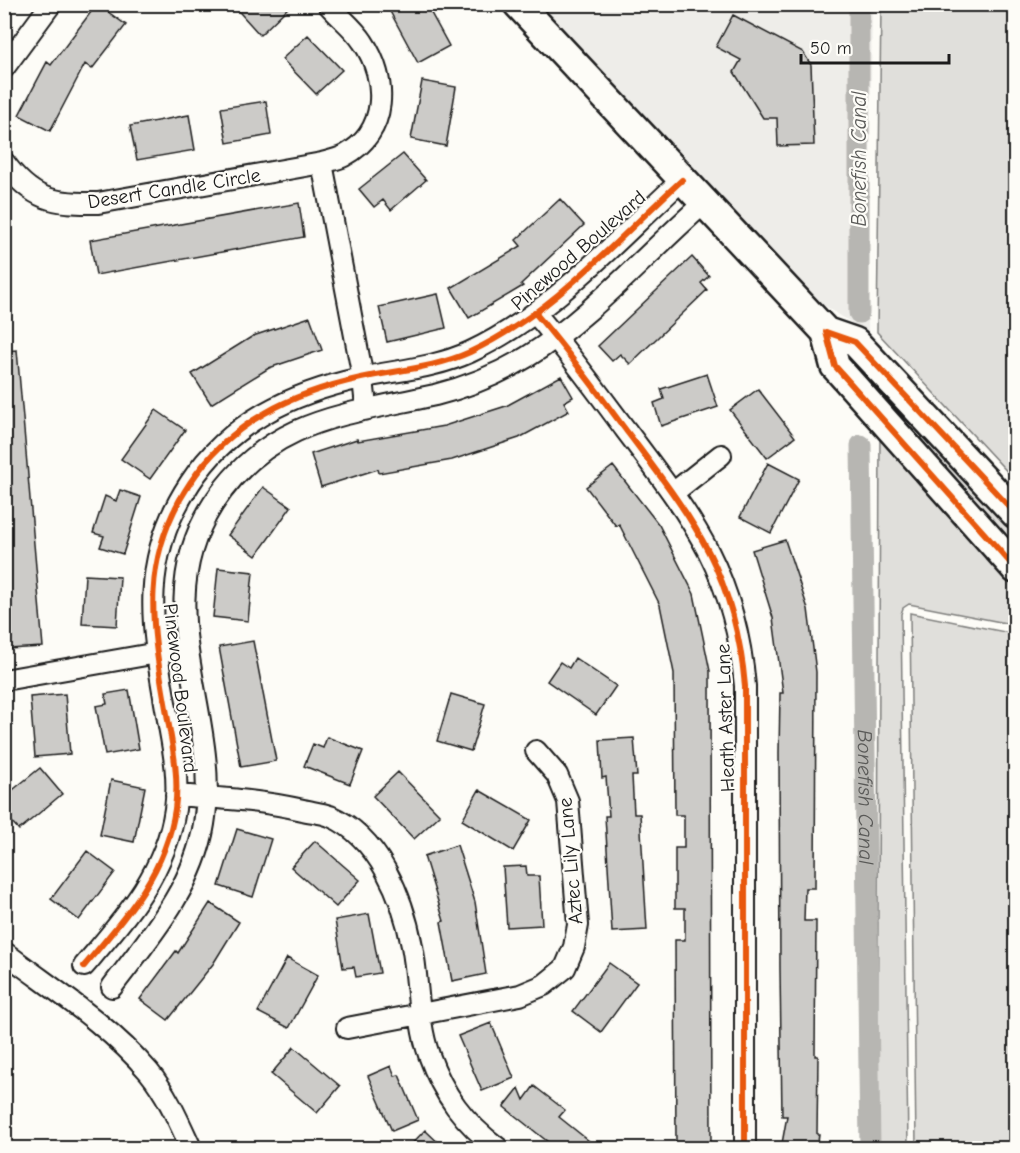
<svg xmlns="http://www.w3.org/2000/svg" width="1020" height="1153" viewBox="0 0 1020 1153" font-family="'Comic Neue',sans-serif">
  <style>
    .built { fill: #eeede9 }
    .green { fill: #e0dfdb; stroke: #7e7e7c; stroke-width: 1.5 }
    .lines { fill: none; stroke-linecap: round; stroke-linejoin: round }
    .canal { stroke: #b7b6b2; stroke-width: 21 }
    .building { fill: #cccbc8; stroke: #1c1c1c; stroke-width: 1.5 }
    .minor-casing { stroke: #1c1c1c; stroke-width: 24 }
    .secondary-casing { stroke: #1c1c1c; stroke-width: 33 }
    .minor { stroke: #fdfcf7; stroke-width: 20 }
    .secondary { stroke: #fdfcf7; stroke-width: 28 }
    .cycleway-casing { stroke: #fdfcf7; stroke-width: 10 }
    .cycleway { stroke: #e8590c; stroke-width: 6 }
    .labels { text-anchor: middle; stroke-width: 4.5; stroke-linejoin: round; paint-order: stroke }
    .street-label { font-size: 20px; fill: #1c1c1c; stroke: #fdfcf7 }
    .water-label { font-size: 21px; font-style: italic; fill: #5a5a58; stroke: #fdfcf7 }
  </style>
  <rect width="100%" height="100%" fill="#fdfcf7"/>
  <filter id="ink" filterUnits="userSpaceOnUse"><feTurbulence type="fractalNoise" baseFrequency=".0167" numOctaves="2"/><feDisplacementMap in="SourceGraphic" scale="12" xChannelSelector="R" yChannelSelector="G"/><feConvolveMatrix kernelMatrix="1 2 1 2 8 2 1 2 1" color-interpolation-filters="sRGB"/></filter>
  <g filter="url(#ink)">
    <path class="built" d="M533 5H872L868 332 880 352 852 323 800 290Z"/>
    <path class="green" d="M881 5H1015V480L877 332Z
      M880 384 1015 530V552L880 399Z
      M880 431 1015 585 1016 625 909 604 903 608 901 614 908 1148H877Z
      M910 613 1015 634V1148H916Z"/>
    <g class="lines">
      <g class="canal">
        <path d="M859 4V313"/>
        <path id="s1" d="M861 445 870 1148"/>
      </g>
    </g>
    <path class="building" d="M97 4 126 25 92 69 85 64 50 131 19 115 47 62 51 65Z
      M232 4H292L260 35Z
      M386 4H426L449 46 418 63Z
      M733 15 803 52 811 65 814 145 778 146 777 118H763L734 72 741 60 716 47Z
      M308 35 342 70 316 94 282 59Z
      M422 81 456 87 446 146 411 139Z
      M266 101 271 135 227 143 221 108Z
      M189 115 195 150 137 160 130 126Z
      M403 154 426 180 391 210 383 200 374 207 359 189Z
      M560 199 584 225 521 284 523 286 469 318 451 288 521 246 516 240Z
      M299 203 304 237 96 275 90 240Z
      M692 257 709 276 701 283 707 290 630 364 620 354 612 361 598 346Z
      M438 294 446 328 387 342 379 307Z
      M310 317 322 350 269 368 211 404 192 374 253 336Z
      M17 350 43 647 8 649 4 609V351Z
      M707 374 718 407 661 426 654 403 664 399 661 389Z
      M561 376 573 397 564 402 569 411 519 438 452 460 379 473 378 469 321 487 311 454 357 439 358 441 444 426 506 406Z
      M758 389 795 437 767 458 730 410Z
      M156 410 185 430 150 479 121 459Z
      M768 463 799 479 771 533 740 517Z
      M613 466 659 525 694 594 710 671 711 1149H676L675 940H685V908H675V848H684V815H675L674 673 660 605 619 524 616 526 586 487Z
      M263 487 291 507 256 556 228 535Z
      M120 490 141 497 123 554 100 547 104 536 93 533 105 496 116 501Z
      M785 540 808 609 816 672 815 888H805L804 921H816L815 1056H818L817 1134H819L817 1149H781L787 1116H782L780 970 779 753 780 693H783L773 618 752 550Z
      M218 568 253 572 248 621 213 617Z
      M85 575 120 577 117 626 82 624Z
      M253 641 276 761 241 767 219 647Z
      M575 658 616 686 596 715 547 681 560 662 569 668Z
      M129 690 139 749 105 755 96 706 107 704 105 694Z
      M65 694 70 754 35 757 30 697Z
      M451 694 485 704 471 751 437 741Z
      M327 737 363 751 350 784 304 766 313 744 323 748Z
      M634 738 637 776H632L634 814H640L647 930 612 932 605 816H609L606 777 602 778 600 740Z
      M40 768 62 794 19 830 4 813V797Z
      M398 772 440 815 414 839 373 796Z
      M111 780 145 787 134 842 100 835Z
      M479 790 531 820 513 851 462 820Z
      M237 829 271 839 253 897 219 886Z
      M315 841 360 880 336 907 291 867Z
      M457 845 475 902 486 974 452 981 441 922 444 921 424 856Z
      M87 851 115 872 79 920 51 899Z
      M526 866 527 876H539L542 925 507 927 503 867Z
      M210 903 239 922 213 964 168 1020 140 999 176 951 178 953Z
      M369 914 380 973 356 977 354 967 343 968 335 920Z
      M287 958 318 975 289 1028 258 1012Z
      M609 963 637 983 601 1032 573 1011Z
      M491 1023 514 1078 482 1091 458 1036Z
      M294 1047 340 1086 317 1113 271 1074Z
      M391 1066 395 1076 399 1075 418 1120 392 1131 368 1076Z
      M534 1086 565 1110 559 1117 599 1149H557L504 1107 519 1088 524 1100Z
      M425 1130 445 1149H407Z"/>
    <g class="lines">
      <g class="minor-casing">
        <path id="minor" d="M4 68 51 4
          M4 162C32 200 53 204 98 203L322 163C329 161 338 159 344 156 389 132 388 79 363 42 354 28 339 17 328 4
          M322 163 363 378 366 407
          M535 313C567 350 596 390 625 429 692 518 735 571 745 686V1148
          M673 493 721 455
          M4 680 186 648
          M176 795C219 798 261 800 303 810 311 812 322 813 330 816 379 837 403 898 412 946 419 981 417 1021 429 1055 443 1094 464 1123 498 1148
          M4 952C54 990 108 1024 149 1072 167 1094 179 1122 191 1148
          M84 966C124 919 166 873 175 809 179 781 174 753 169 726 154 636 135 566 190 483 230 422 292 393 361 378 398 370 435 368 470 352 553 313 615 241 682 180
          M112 987C149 938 194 887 204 824 222 714 145 610 213 504 269 418 346 415 435 395 467 387 499 374 527 357 589 319 648 252 703 204
          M347 1028 520 995 544 985 565 968 574 947 578 925 568 801 557 775 536 751"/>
      </g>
      <g class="secondary-casing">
        <path id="secondary" d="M518 4 826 332 855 342 1016 514
          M826 332 835 366 1016 569"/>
      </g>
      <use href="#minor" class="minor"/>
      <use href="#secondary" class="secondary"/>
      <g class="cycleway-casing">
        <path id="cycleway" d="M535 313C567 350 596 390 625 429 692 518 735 571 745 686V1148
          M826 332 835 366 1016 569
          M826 332 855 342 1016 514
          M84 966C124 919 166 873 175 809 179 781 174 753 169 726 154 636 135 566 190 483 230 422 292 393 361 378 398 370 435 368 470 352 553 313 615 241 682 180"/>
      </g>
      <use href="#cycleway" class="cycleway"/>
    </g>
  </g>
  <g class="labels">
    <g class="street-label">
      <text transform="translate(174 188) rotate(-9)" y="7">Desert Candle Circle</text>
      <text transform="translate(578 250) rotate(-41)" y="7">Pinewood Boulevard</text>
      <text transform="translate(181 688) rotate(83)" y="7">Pinewood Boulevard</text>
      <text transform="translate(725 718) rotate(-92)" y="7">Heath Aster Lane</text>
      <text transform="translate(570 861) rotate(-95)" y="7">Aztec Lily Lane</text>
    </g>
    <g class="water-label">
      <text transform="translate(859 159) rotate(-90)" y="7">Bonefish Canal</text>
      <text dy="7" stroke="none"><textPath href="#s1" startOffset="352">Bonefish Canal</textPath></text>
    </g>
  </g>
  <rect width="1020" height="1153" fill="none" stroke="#fdfcf7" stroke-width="24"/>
  <rect x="12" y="12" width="996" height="1129" fill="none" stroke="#1c1c1c" stroke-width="2" filter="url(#ink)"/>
  <path d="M801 54v9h148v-9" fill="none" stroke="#1c1c1c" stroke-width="3"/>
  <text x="810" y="54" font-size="18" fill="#1c1c1c" stroke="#fdfcf7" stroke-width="4.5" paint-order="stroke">50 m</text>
</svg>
